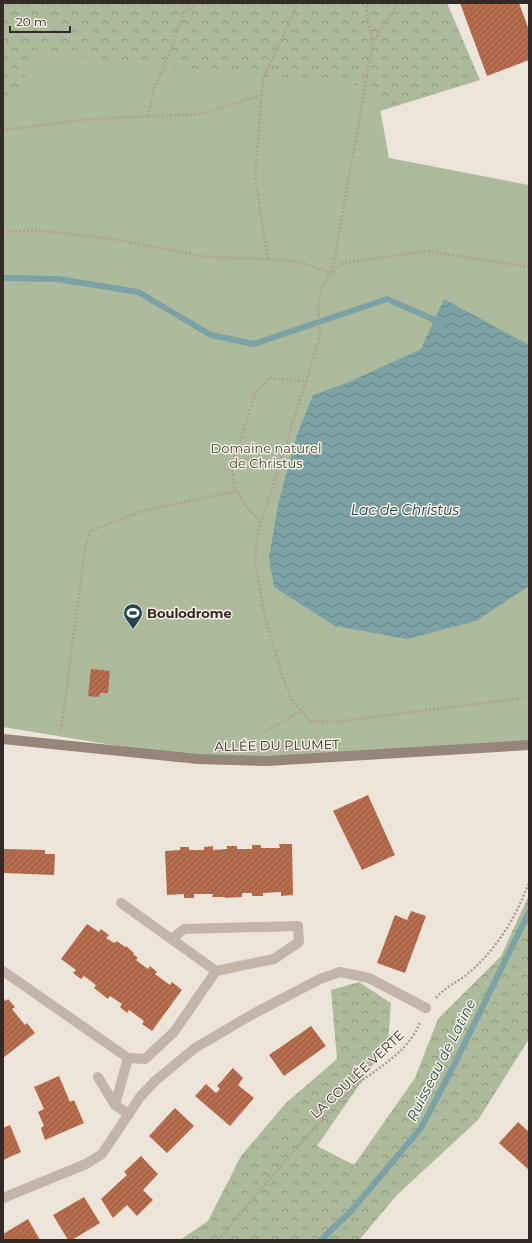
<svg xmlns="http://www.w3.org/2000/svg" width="532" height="1243" viewBox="0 0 532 1243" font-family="Montserrat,sans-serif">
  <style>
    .forest { fill: url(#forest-crowns) }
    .park { fill: #aeba9c }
    .water { fill: url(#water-waves) }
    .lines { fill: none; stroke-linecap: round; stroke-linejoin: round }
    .stream { stroke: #7ca2a6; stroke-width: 6 }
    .building { fill: url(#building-hatch) }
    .path { stroke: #afa092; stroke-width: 2.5; stroke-dasharray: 2 2; stroke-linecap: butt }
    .lane { stroke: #c3b5a7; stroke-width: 10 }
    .street { stroke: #c3b5a7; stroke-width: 10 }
    .secondary { stroke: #968579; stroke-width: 10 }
    .labels { text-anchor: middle; stroke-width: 3; stroke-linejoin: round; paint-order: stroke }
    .park-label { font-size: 13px; fill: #3f4c2e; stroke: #f6efe5 }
    .poi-label { font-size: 13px; font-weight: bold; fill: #312a27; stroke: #f6efe5; text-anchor: start }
    .street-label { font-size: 13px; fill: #312a27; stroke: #f6efe5 }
    .water-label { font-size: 14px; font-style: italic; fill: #22484d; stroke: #f6efe5 }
  </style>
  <defs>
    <pattern id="forest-crowns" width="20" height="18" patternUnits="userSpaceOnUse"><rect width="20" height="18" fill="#aeba9c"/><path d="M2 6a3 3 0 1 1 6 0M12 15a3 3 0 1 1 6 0" fill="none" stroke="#8e977f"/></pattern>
    <pattern id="water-waves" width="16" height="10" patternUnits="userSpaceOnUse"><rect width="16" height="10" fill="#7ca2a6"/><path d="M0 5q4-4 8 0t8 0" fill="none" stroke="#668487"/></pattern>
    <pattern id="building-hatch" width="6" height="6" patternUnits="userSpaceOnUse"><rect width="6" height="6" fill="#b56d50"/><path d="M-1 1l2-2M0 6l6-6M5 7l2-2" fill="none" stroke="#945a42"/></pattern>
  </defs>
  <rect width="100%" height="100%" fill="#ede5da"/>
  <path class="forest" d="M3 3H447L480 80 231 157 3 156Z
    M529 895V1039L478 1120 397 1195 359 1240H180L208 1221 241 1156 286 1103 337 1059 331 990 359 982 391 1003 388 1043 317 1146 354 1165 415 1078 438 1019 501 956Z"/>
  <path class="park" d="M40 53 376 87 389 158 529 185V746L198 759 3 727V113Z"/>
  <path class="water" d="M444 299 529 345V586L476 621 407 639 335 626 274 587 269 558 278 505 296 437 313 395 349 382 421 349Z"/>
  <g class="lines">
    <path class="stream" d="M3 278 58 279 138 292 211 335 254 344 387 299 435 320 441 324
      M321 1240 351 1211 421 1128 454 1065 529 912"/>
  </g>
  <path class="building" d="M460 3H519L529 30V60L487 76Z
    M91 669 110 671 108 693H100L99 697 88 696Z
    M368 795 395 855 362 870 333 811Z
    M279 844H292L293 895 281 896V892L263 893V896H252V893H242V897L225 898V897H212L213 894H194V898H184V894L167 895 165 851 180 850V847H189V850H204V847L213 846V850L227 849V846H237V849H252V845H261V848H280Z
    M3 849 45 850V854H55L54 875 3 873Z
    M411 911 426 916 405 973 377 963 395 915 407 920Z
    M87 924 99 932 101 929 109 935 106 938 114 943 117 941 125 947 126 946 134 953 133 954 138 958 136 960 148 969 150 966 157 972 155 974 170 985 172 982 182 990 152 1031 142 1024 144 1021 129 1010 127 1013 120 1007 122 1004 110 996 108 999 94 988 96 985 84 976 81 979 73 973 76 970 61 959Z
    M3 998 6 1001 8 999 15 1007 12 1009 25 1025 27 1023 35 1033 3 1058Z
    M311 1026 326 1046 284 1076 269 1055Z
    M233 1068 243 1078 238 1085 254 1098 230 1126 195 1096 206 1084 216 1093 220 1089 217 1086Z
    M59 1076 70 1102 74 1100 84 1123 45 1140 41 1128 44 1126 38 1112 44 1109 34 1087Z
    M175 1108 194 1126 167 1153 149 1136Z
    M518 1122 529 1132V1170L499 1143Z
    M10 1125 21 1152 3 1160V1128Z
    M141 1156 158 1174 143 1190 153 1200 137 1216 127 1205 113 1218 101 1199 127 1175 124 1172Z
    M84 1197 100 1223 72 1240H68L53 1215Z
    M28 1219 40 1240H3V1234Z"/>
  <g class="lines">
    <path class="path" d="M363 3 366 7 372 41
      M148 116 154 89 171 50 183 14 196 3
      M3 130 90 119 201 114 261 95
      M3 232 36 230 114 239 207 257 268 259 300 262 331 273
      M268 259 255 178 263 79 298 3
      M529 267 426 251 343 263 331 273 321 290 318 309 320 337 257 536 255 562 264 613 282 675 293 702 311 721 337 722 529 697
      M332 272 373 42 398 3
      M261 523 246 506 234 487 232 465 255 394 269 378 306 381
      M61 730 85 549 90 531 145 510 237 491
      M263 732 302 711
      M436 998C444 988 455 983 465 976 495 952 516 918 529 882
      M218 1240C261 1190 302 1138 350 1091 374 1068 407 1056 420 1022"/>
    <path class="lane" d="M121 903 216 971
      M3 971 128 1058 145 1059 174 1032 216 971 274 959 299 942 298 926 184 929 172 939
      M340 972 369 978 426 1008
      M98 1077 115 1105 129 1114
      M115 1105 128 1058"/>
    <path class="street" d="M3 1198 86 1164 102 1154 140 1097 155 1081 195 1048 253 1014 320 979 340 972"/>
    <path class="secondary" d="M3 739 198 759 267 761 529 745"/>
  </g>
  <defs>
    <g id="stadium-pin" transform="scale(1)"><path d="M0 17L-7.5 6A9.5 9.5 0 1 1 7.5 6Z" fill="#22484d" stroke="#f6efe5"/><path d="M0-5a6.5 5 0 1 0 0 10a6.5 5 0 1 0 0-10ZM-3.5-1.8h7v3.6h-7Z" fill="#fff"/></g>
  </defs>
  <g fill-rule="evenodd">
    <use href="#stadium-pin" x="133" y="613"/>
  </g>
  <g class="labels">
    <g class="park-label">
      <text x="266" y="453">Domaine naturel<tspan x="266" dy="15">de Christus</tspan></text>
    </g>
    <g class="poi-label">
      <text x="147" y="618">Boulodrome</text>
    </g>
    <g class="street-label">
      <text transform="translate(277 745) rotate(-1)" y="5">ALLÉE DU PLUMET</text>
      <text transform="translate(357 1074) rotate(-43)" y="5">LA COULÉE VERTE</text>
    </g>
    <g class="water-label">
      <text x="405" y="515">Lac de Christus</text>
      <text transform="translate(441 1060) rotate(-63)" y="5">Ruisseau de Latine</text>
    </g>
  </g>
  <rect width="532" height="1243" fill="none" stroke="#312a27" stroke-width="8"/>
  <path d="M10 26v6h60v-6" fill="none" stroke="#312a27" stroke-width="2"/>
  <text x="16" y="26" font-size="12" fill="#312a27" stroke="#f6efe5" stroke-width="3" paint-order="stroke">20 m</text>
</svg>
